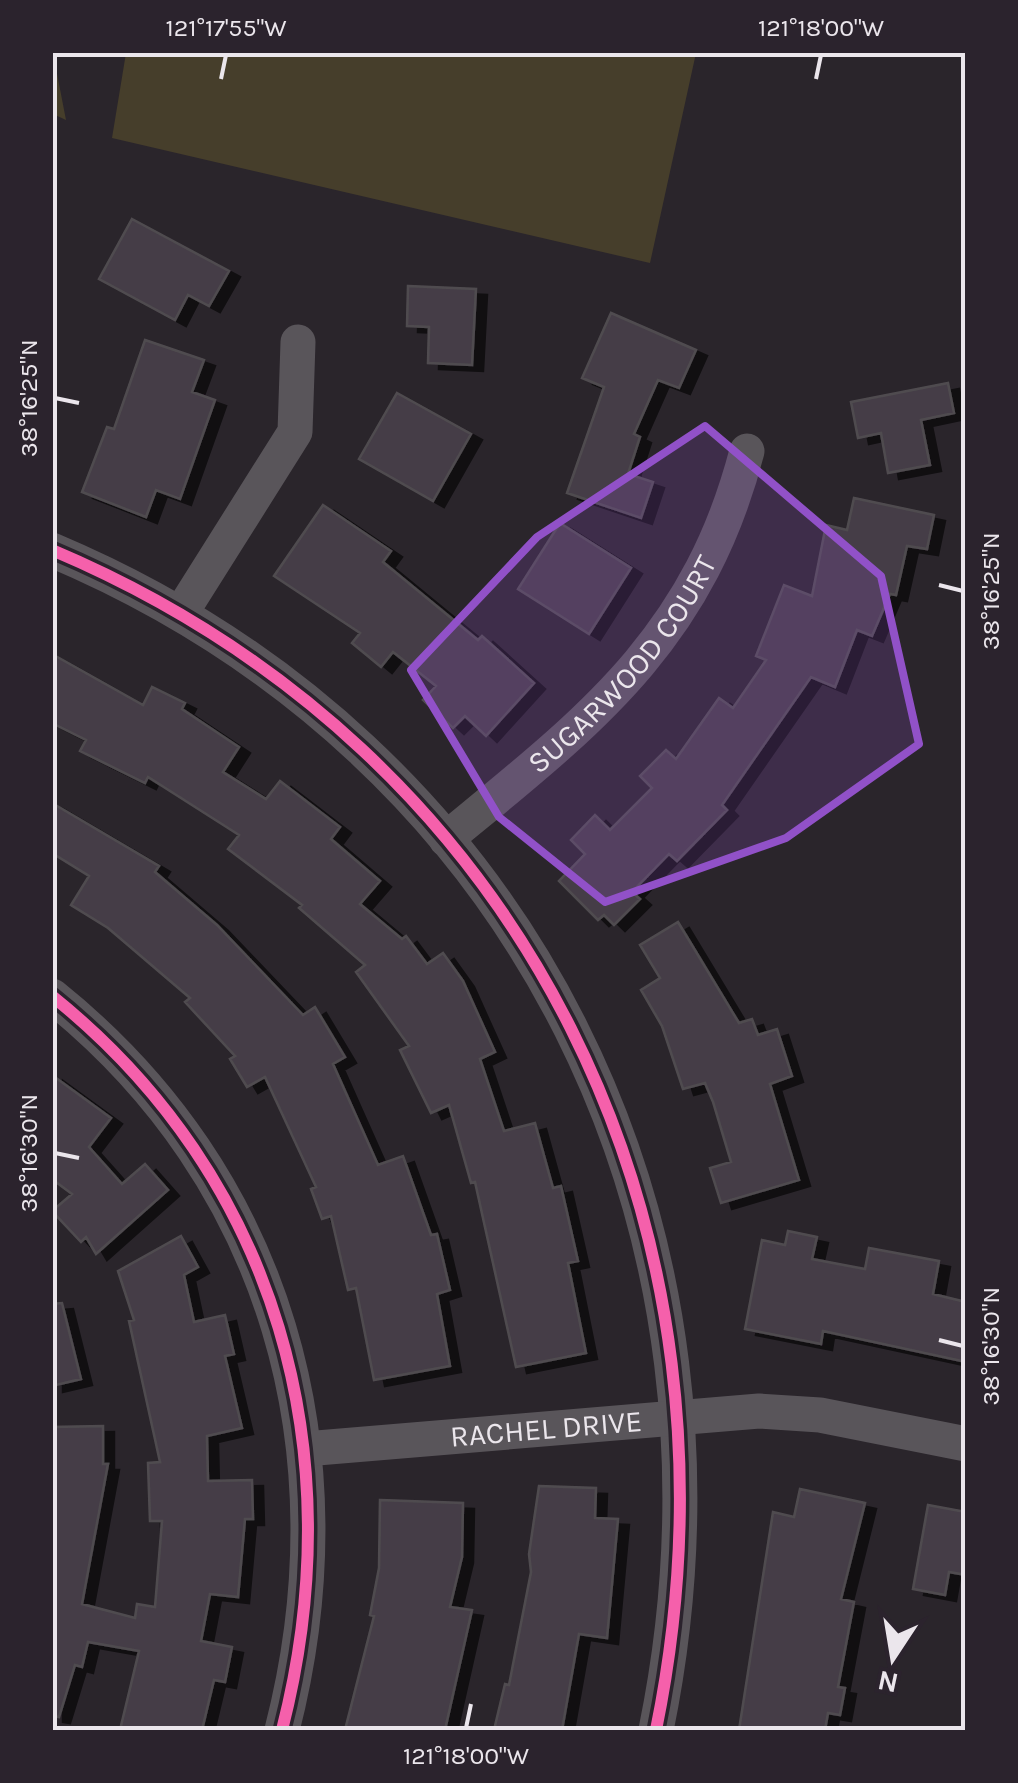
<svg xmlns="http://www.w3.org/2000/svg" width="1018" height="1783" viewBox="0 0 1018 1783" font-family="Karla,sans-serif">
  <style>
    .green { fill: #463e2b }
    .building { fill: #453e47; stroke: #504c50; stroke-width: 2.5; filter: url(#shadow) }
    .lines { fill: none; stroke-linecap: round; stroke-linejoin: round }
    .street { stroke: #59555a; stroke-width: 35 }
    .cycleway-casing { stroke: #2b232d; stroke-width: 19 }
    .cycleway { stroke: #f560ab; stroke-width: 12 }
    .marked { fill: #9151c8; fill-opacity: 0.2; stroke: #9151c8; stroke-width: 8; stroke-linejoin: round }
    .ticks { fill: none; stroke: #ebe6ec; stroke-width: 4 }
    .labels { text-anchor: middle; stroke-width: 9; stroke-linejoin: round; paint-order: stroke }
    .street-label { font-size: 30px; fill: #ebe6ec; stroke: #2b232d }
    .neatline { fill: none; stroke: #ebe6ec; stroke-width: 4 }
    .ticks-label { font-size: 25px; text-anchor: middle; fill: #ebe6ec }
  </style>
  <defs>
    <filter id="shadow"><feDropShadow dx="11" dy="6" stdDeviation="0" flood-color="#0009"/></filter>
  </defs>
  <rect width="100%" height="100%" fill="#2a252b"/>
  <path class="green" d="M52 53H53L66 120 53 114Z
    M126 53V52L696 53 650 263 112 138Z"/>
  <path class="building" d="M132 219 229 271 209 306 188 295 175 320 99 279Z
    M408 286 476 289 472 365 428 363 429 327 407 326Z
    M611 313 696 350 679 388 658 380 634 434 640 437 628 474 653 482 641 518 567 493 604 387 582 378Z
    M145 340 204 360 192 392 215 400 180 499 156 490 146 517 82 492 107 427 114 429Z
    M948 383 954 413 921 420 930 465 888 473 881 433 858 438 851 402Z
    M397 393 471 434 433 501 359 459Z
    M854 498 934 515 927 549 907 546 896 595 890 594 872 636 857 630 835 687 811 677 722 805 727 810 677 861 669 854 632 892 640 899 614 925 604 915 598 920 559 881 585 854 571 840 595 815 610 830 652 788 640 776 666 750 676 759 719 698 733 708 766 660 756 656 784 585 812 596 826 525 847 530Z
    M323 505 391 551 383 562 478 640 482 636 534 683 486 736 465 716 453 728 423 700 436 686 393 652 381 667 352 643 360 633 274 576Z
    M560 523 631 568 589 634 518 589Z
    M52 654 143 705 152 687 185 703 182 709 239 747 223 772 266 799 280 781 340 827 331 839 380 881 360 904 402 939 406 936 427 964 443 953 463 981 495 1052 480 1059 504 1131 535 1123 553 1188 561 1186 578 1261 568 1263 586 1353 516 1367 475 1182 471 1183 449 1105 431 1113 400 1050 409 1046 356 972 365 965 299 908 302 905 228 849 239 835 148 777 145 783 80 751 86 740 52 723Z
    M52 803 159 866 155 872 217 925 303 1015 315 1007 345 1057 333 1064 378 1165 403 1156 431 1235 437 1234 450 1290 437 1294 450 1366 374 1380 356 1288 348 1290 331 1216 322 1219 311 1189 316 1187 265 1077 247 1087 230 1059 235 1056 185 1002 190 998 108 928 71 905 89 876 52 853Z
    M678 922 739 1023 752 1019 758 1035 777 1029 792 1076 770 1084 799 1180 721 1203 710 1168 731 1162 713 1102 705 1083 683 1089 662 1026 641 990 660 978 640 945Z
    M52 1075 111 1118 89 1147 122 1184 145 1164 168 1190 96 1254 86 1237 81 1242 52 1211 72 1194 52 1179Z
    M788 1231 817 1237 812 1259 865 1269 869 1248 939 1261 933 1294 966 1302V1362L823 1331 821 1344 745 1329 762 1240 785 1245Z
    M181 1236 198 1267 184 1275 194 1322 225 1315 234 1354 225 1356 242 1428 207 1436 208 1481 252 1480 253 1519H245L238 1597 210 1594 201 1641 232 1647 225 1682 214 1680 202 1730H120L139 1651 88 1642 82 1667 75 1665 59 1717 52 1716V1427L103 1426V1464H108L82 1604 135 1618 137 1604 155 1607 162 1521H150L148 1463 160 1462 129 1321 134 1320 118 1271Z
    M62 1303 81 1379 52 1386V1304Z
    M539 1486 596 1488 595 1518 618 1519 607 1638 579 1634 562 1730H494L505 1684 509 1685 531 1572 529 1554Z
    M800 1489 865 1503 841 1599 854 1602 838 1687 845 1688 840 1715 828 1713 825 1730H739L773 1512 794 1517Z
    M380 1500 463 1503 462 1557 450 1607 472 1610 445 1730H345L374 1616 370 1615 379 1568Z
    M928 1505 966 1512V1575L949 1572 945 1595 913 1589Z"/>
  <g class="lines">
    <g class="street">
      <path d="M52 550C528 751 758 1231 656 1730"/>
      <path d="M181 613 295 432 298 342"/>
      <path id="s1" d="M446 839C588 722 698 640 747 451"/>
      <path d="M52 996C279 1178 353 1454 282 1730"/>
      <path id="s2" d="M305 1449 759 1411 820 1415 966 1444"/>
    </g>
    <g class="cycleway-casing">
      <path id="cycleway" d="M52 550C528 751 758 1231 656 1730
        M52 996C279 1178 353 1454 282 1730"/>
    </g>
    <use href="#cycleway" class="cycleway"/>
  </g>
  <path class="marked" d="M705 426 881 576 919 744 786 838 605 902 499 817 411 670 537 537Z"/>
  <path class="ticks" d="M221 79 226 55M816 79 821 55M55 398 79 403M939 585 963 591M55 1153 79 1158M939 1340 963 1346M466 1728 471 1704"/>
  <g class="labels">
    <g class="street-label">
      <text dy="10" stroke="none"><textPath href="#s1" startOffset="250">SUGARWOOD COURT</textPath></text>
      <text dy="10" stroke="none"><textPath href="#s2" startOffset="242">RACHEL DRIVE</textPath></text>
    </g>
  </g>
  <rect width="1018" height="1783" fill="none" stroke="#2b232d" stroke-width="110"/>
  <g transform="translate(893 1658) rotate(192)" stroke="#2b232d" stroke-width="8" paint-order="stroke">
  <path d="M0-8L18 38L0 25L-18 38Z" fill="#ebe6ec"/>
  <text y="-15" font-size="28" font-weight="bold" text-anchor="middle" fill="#ebe6ec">N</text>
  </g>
  <rect x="55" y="55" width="908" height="1673" class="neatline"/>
  <g class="ticks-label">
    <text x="226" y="36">121°17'55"W</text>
    <text x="821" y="36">121°18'00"W</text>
    <text transform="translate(28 398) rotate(-90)" y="9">38°16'25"N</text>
    <text transform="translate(990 591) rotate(-90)" y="9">38°16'25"N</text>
    <text transform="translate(28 1153) rotate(-90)" y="9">38°16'30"N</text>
    <text transform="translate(990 1346) rotate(-90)" y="9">38°16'30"N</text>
    <text x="466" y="1764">121°18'00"W</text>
  </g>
</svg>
